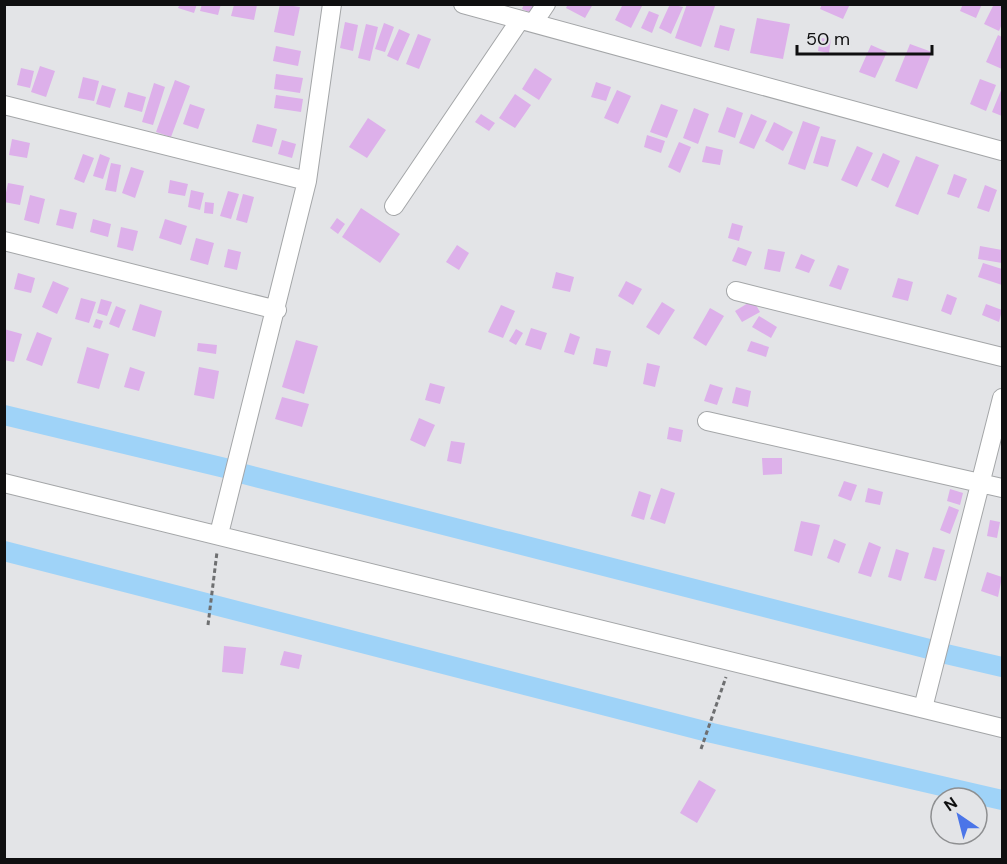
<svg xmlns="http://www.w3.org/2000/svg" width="1007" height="864" viewBox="0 0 1007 864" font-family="'DM Sans',sans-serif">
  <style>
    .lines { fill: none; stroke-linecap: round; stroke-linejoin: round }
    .canal { stroke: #9fd3f8; stroke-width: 20 }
    .building { fill: #ddb0ea }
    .minor-casing { stroke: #a4a6a8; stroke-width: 20 }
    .path { stroke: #6e6f71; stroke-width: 3; stroke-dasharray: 4.5 3; stroke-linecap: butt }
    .minor { stroke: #fff; stroke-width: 18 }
  </style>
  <rect width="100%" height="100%" fill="#e3e4e7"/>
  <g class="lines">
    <path class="canal" d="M4 415 225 468
      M244 474 929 649
      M4 551 712 733 1002 800
      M946 654 1002 667"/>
  </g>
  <path class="building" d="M180 4H197L194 13 178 8Z
    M202 4H221L218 15 200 11Z
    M280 4 300 7 294 36 274 32Z
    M524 4H535L531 13 522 9Z
    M568 4H593L585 18 566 8Z
    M623 4H643L631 28 615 20Z
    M670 4 683 7 671 34 659 28Z
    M687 4 715 6 701 47 675 38Z
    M822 4H850L843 19 820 9Z
    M963 4H982L976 18 960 11Z
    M994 4H1002V24L999 31 984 24Z
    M234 5H257L254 20 231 16Z
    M649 11 659 15 652 33 641 28Z
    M757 18 790 24 783 59 750 53Z
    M345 22 358 25 353 51 340 48Z
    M384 23 394 27 385 52 375 49Z
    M366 24 378 27 370 61 358 58Z
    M720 25 735 29 729 51 714 47Z
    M399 29 410 34 398 61 387 56Z
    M418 34 431 39 419 69 406 64Z
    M998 35 1002 37V69L986 62Z
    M820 38 831 39 829 53 818 51Z
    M910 44 932 52 917 89 895 81Z
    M871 45 887 52 875 78 859 72Z
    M276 46 301 51 298 66 273 61Z
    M40 66 55 71 46 97 31 92Z
    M21 68 34 71 30 88 17 85Z
    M535 68 552 79 539 100 522 89Z
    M276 74 303 78 300 93 274 89Z
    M83 77 99 81 94 101 78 98Z
    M980 79 996 85 986 111 970 104Z
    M175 80 190 86 171 137 156 132Z
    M596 82 611 87 606 101 591 97Z
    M154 83 165 87 153 125 142 122Z
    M102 85 116 89 110 108 96 104Z
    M1002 88V116L992 112Z
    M617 90 631 96 618 124 604 118Z
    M128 92 146 97 142 112 124 107Z
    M515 94 531 105 515 128 499 118Z
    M276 95 303 99 301 112 274 108Z
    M190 104 205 109 198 129 183 124Z
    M661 104 678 110 667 138 650 132Z
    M727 107 743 113 735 138 718 132Z
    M694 108 709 114 698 144 683 138Z
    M481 114 495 123 489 131 475 122Z
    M751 114 767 121 754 149 739 143Z
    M368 118 386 130 367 158 349 147Z
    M803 121 820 127 805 170 788 164Z
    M774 122 793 132 783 151 765 141Z
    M257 124 277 129 272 147 252 142Z
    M647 135 665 141 661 153 644 147Z
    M821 136 836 140 828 167 813 163Z
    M12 139 30 143 27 158 9 155Z
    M282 140 296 144 292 158 278 154Z
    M679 142 691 147 680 173 668 167Z
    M706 146 723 150 720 165 702 162Z
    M857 146 873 153 857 187 841 180Z
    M883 153 900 161 888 188 871 180Z
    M83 154 94 158 84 183 74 179Z
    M100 154 110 158 103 179 93 176Z
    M916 156 939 165 918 215 895 206Z
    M111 163 121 165 116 192 105 190Z
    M131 167 144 171 135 198 122 193Z
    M954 174 967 179 959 198 947 194Z
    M170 180 188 184 185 196 168 193Z
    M8 183 24 186 20 205 4 202Z
    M985 185 997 190 989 212 977 208Z
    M191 190 204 193 200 210 188 207Z
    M228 191 239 194 231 219 220 216Z
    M243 194 254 197 247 223 236 220Z
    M30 195 45 199 39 224 24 220Z
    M205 202 214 203 213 214 204 213Z
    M361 208 400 234 380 263 342 237Z
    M60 209 77 213 73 229 56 225Z
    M337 218 345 224 338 234 330 228Z
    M93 219 111 224 108 237 90 232Z
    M165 219 187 226 181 245 159 238Z
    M732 223 743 226 739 241 728 238Z
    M121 227 138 231 133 251 117 247Z
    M196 238 214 243 208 265 190 260Z
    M457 245 469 253 459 270 446 262Z
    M980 246 1002 250V263L978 259Z
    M738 247 752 252 746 266 732 261Z
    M228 249 241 252 237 270 224 267Z
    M768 249 785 252 780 272 764 269Z
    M801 254 815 260 809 273 795 268Z
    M983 263 1002 269V285L978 277Z
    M838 265 849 269 841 290 829 286Z
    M556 272 574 277 570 292 552 288Z
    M18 273 35 278 31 293 14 289Z
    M898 278 913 282 908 301 892 297Z
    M53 281 69 288 57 314 42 307Z
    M626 281 642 289 633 305 618 296Z
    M947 294 957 298 951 315 941 311Z
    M81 298 96 302 89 323 75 319Z
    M101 299 112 302 107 316 97 313Z
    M753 300 760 312 742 322 735 311Z
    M662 302 675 310 659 335 646 327Z
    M140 304 162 311 155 337 132 330Z
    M986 304 1002 310 999 322 982 315Z
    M501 305 515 311 503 338 488 332Z
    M116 306 126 310 119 328 109 324Z
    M710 308 724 316 706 346 693 338Z
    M759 316 777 327 771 338 752 327Z
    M96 319 103 321 100 329 93 327Z
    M531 328 547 333 541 350 525 345Z
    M4 329 22 334 14 362 4 360Z
    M516 329 523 333 516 345 509 341Z
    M37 332 52 338 42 366 26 360Z
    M570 333 580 337 574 355 564 352Z
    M296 340 318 346 304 394 282 387Z
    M751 341 769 347 766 357 747 351Z
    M198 343 217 345 216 354 197 351Z
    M87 347 109 354 99 389 77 383Z
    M596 348 611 351 607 367 593 364Z
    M647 363 660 366 655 387 643 384Z
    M130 367 145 372 139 391 124 387Z
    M199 367 219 371 214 399 194 395Z
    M430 383 445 387 440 404 425 400Z
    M710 384 723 388 717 405 704 401Z
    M736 387 751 391 748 407 732 403Z
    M282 397 309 404 302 427 275 419Z
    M419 418 435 425 425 447 410 440Z
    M669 427 683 430 681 442 667 439Z
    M451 441 465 443 461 464 447 461Z
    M762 458H782V474L763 475Z
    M844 481 857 485 851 501 838 496Z
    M661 488 675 493 665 524 650 519Z
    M868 488 883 492 880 505 865 502Z
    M950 489 963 493 960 505 947 501Z
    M639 491 651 495 644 520 631 516Z
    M949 506 959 510 950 534 940 530Z
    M990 520 1000 522 997 538 987 536Z
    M801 521 820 525 812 556 794 551Z
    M834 539 846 544 839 563 827 558Z
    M869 542 881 547 871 577 858 573Z
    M933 547 945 550 936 581 924 578Z
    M896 549 909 553 901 581 888 577Z
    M987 572 1002 577 998 597 981 591Z
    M224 646 246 648 243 674 222 672Z
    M284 651 302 655 299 669 280 665Z
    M699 780 716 790 697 823 680 813Z"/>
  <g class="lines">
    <g class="minor-casing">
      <path id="minor" d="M463 4 1002 151
        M534 22 546 4
        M4 105 307 181
        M394 206 520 20
        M4 241 277 310
        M736 291 1002 357
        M707 421 1002 488
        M4 483 1002 728
        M219 534 307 181 332 4
        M923 708 1002 398"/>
    </g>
    <path class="path" d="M208 625 217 552
      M701 749 726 677"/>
    <use href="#minor" class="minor"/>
  </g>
  <rect width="1007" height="864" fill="none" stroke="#0f0f10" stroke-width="12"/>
  <g transform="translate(959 816) rotate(325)"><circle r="28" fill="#e3e4e7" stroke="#8e8f91" stroke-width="1.5"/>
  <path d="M0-4.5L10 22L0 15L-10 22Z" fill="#4b75e8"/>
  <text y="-9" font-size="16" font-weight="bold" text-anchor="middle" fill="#0f0f10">N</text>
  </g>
  <path d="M797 45v9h135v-9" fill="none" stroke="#0f0f10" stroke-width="3"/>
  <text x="806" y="45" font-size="18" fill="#0f0f10" stroke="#e3e4e7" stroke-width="4.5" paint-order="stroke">50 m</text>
</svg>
